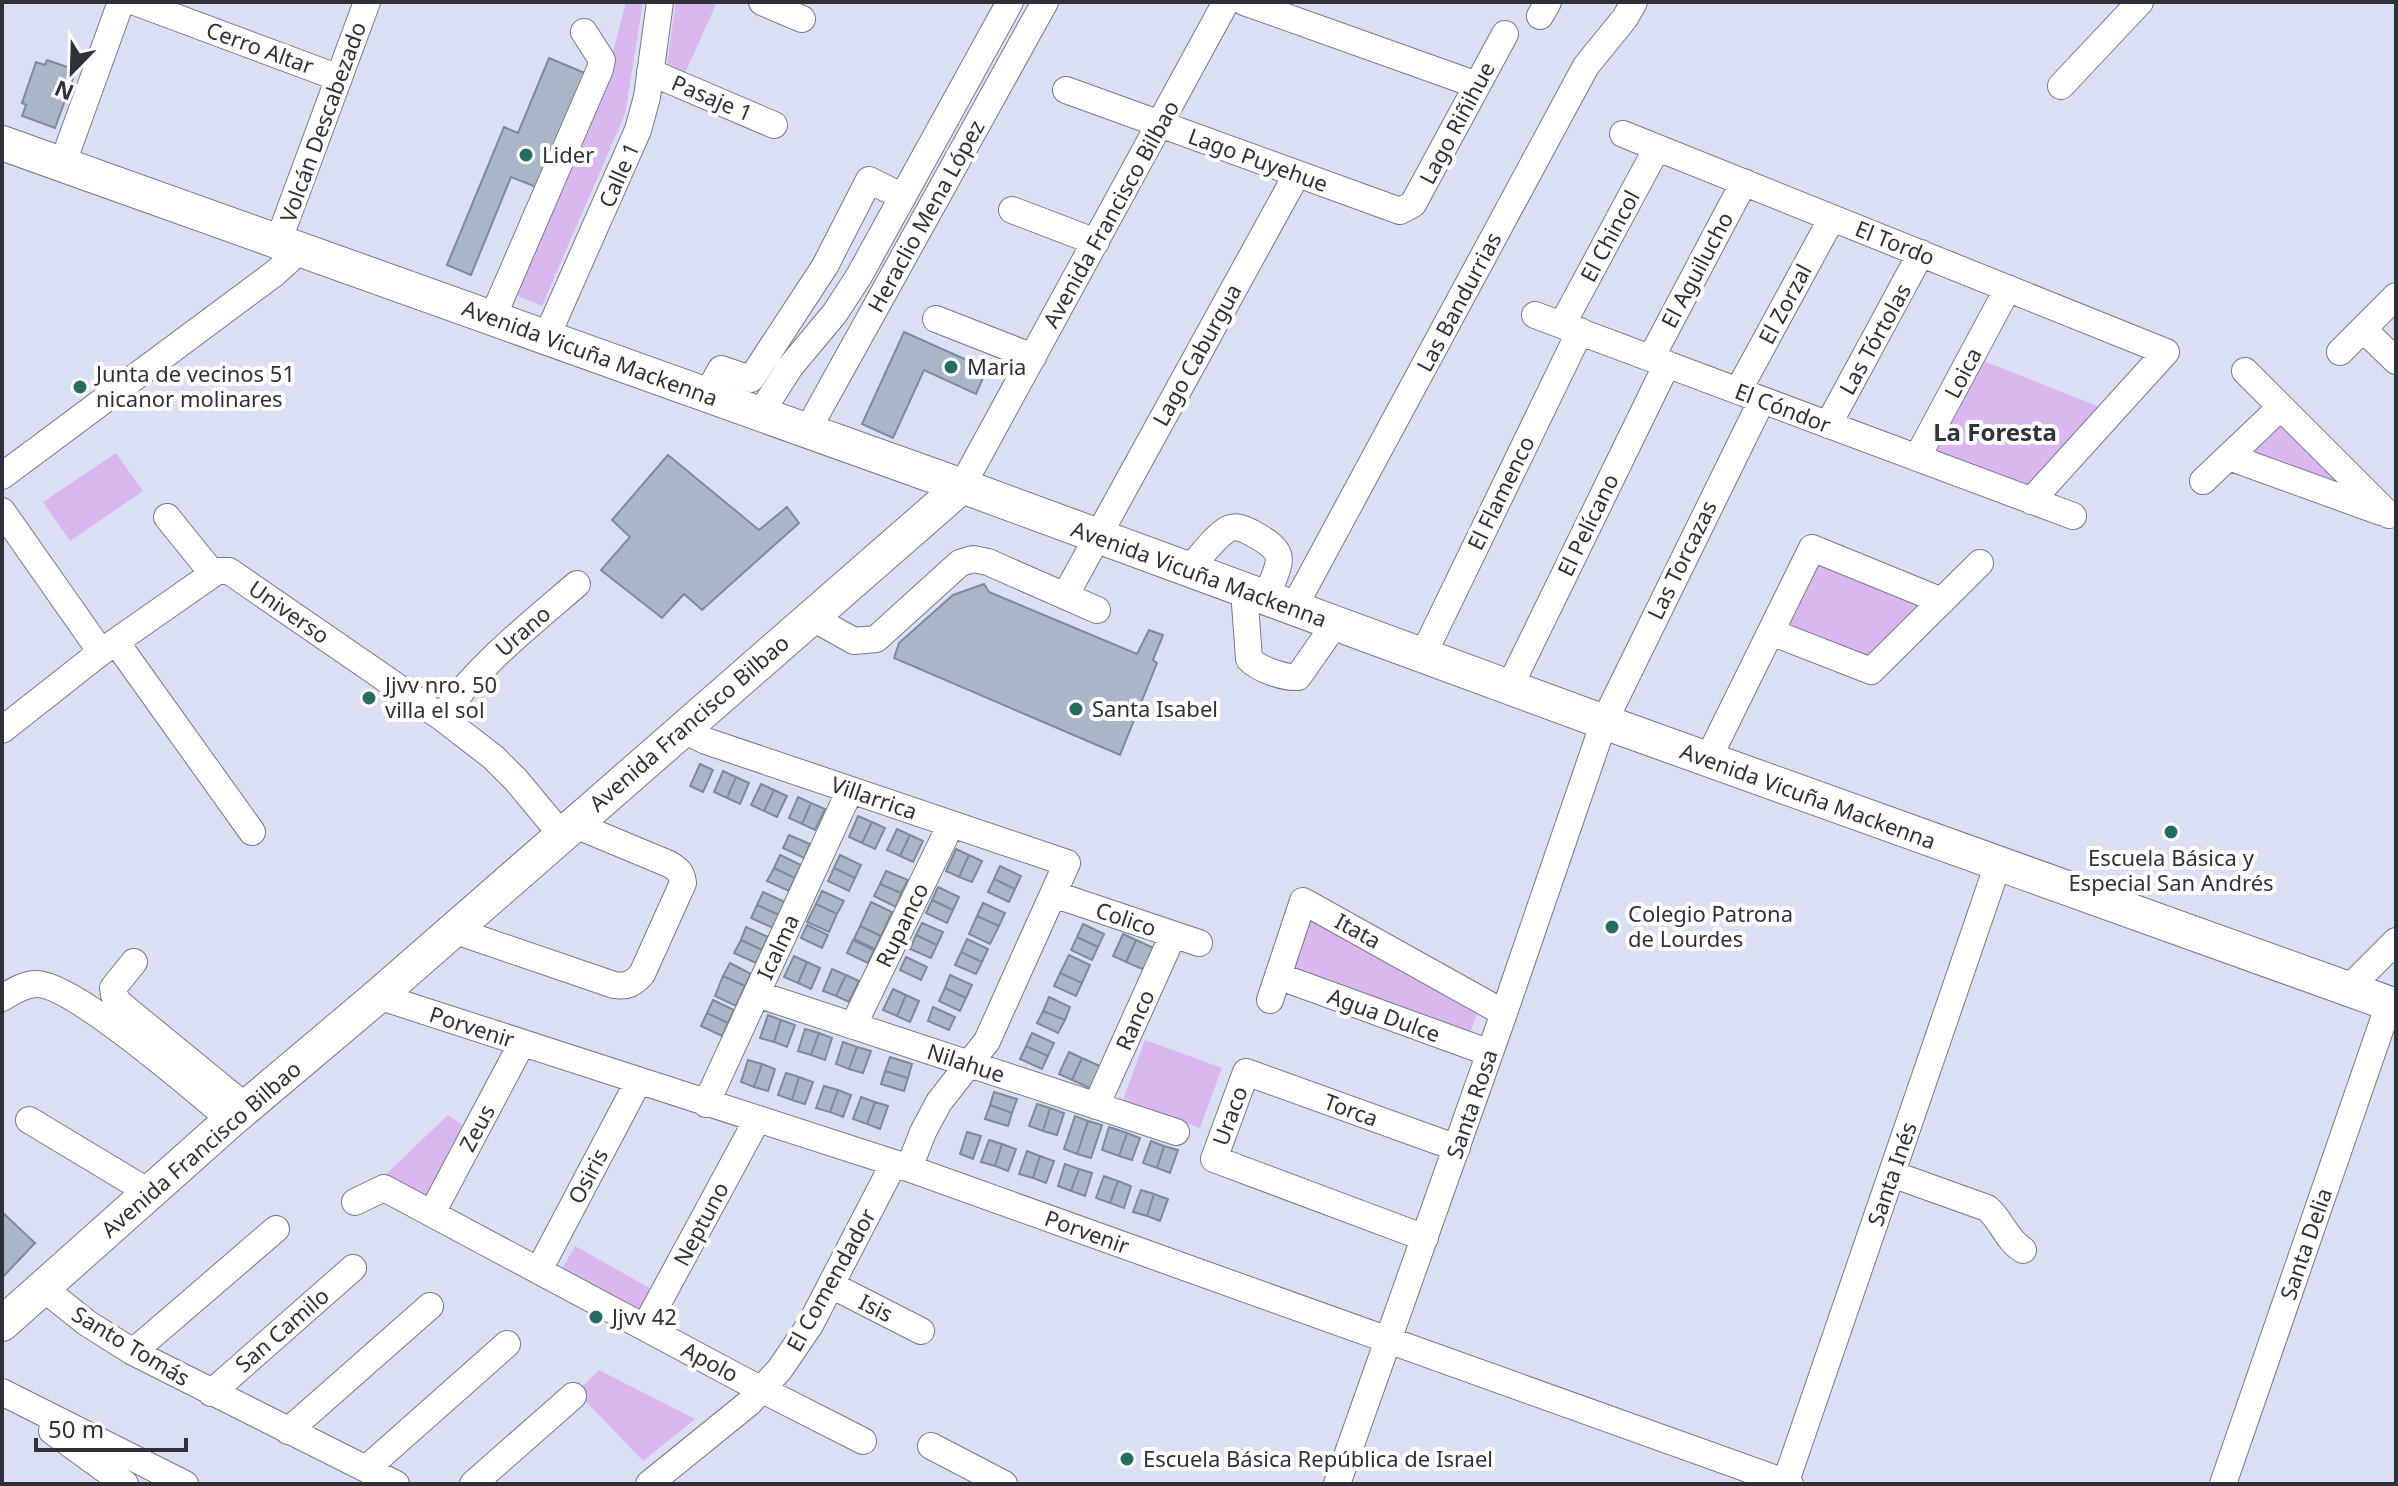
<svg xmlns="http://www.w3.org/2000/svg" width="2398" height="1486" viewBox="0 0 2398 1486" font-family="'Noto Sans',sans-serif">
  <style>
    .green { fill: #dbb7f0 }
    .building { fill: #a8b6c7; stroke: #7f8b9c; stroke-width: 2 }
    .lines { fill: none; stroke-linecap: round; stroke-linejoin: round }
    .minor-casing { stroke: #75798c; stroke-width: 28 }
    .major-casing { stroke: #75798c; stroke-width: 36 }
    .minor { stroke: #fff; stroke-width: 26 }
    .major { stroke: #fff; stroke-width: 34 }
    .poi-dot { fill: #266c60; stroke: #fff; stroke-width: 3 }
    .labels { text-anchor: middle; stroke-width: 8; stroke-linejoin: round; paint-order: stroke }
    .street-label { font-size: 22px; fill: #2f3139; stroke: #fff }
    .poi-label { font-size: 22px; fill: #2f3139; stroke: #fff; text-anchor: start }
    .neighbourhood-label { font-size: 24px; font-weight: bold; fill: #2f3139; stroke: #fff }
  </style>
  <rect width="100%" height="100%" fill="#dadff4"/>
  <path class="green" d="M626 2H643L625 114 542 306 511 293 611 59Z
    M676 2H717L685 73 667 64Z
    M1981 360 2102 408 2030 489 1932 451Z
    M2284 424 2348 489 2252 454Z
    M116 453 143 491 70 541 43 502Z
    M1817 559 1924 601 1869 659 1785 625Z
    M1308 919 1481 1004 1468 1038 1291 968Z
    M1145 1040 1222 1068 1200 1128 1123 1100Z
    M448 1115 466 1128 426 1210 381 1179Z
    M575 1246 655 1291 641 1314 562 1269Z
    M599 1370 695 1419 643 1461 577 1392Z"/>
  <path class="building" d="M549 58 592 76 544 190 511 177 471 275 447 265 504 127 518 133Z
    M47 60 76 70 55 128 22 116 26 105 22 103 36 62 45 65Z
    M904 332 987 369 976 394 924 370 893 438 862 424Z
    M668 455 759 530 787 507 799 523 702 610 684 594 662 618 601 570 630 537 612 520Z
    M984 584 989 592 1137 654 1149 630 1163 635 1153 660 1157 663 1120 755 894 658 899 643 953 595Z
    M700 764 713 770 703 792 690 786Z
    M723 771 736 777 727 798 714 792Z
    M736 777 749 783 740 804 727 798Z
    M761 784 774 790 764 811 751 805Z
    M774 790 787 796 777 817 764 811Z
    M798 797 811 803 802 824 789 818Z
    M811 803 825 809 815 830 802 824Z
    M858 816 872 822 862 843 849 837Z
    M872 822 885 828 875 849 862 843Z
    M897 829 910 835 900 856 887 850Z
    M789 835 810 844 804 858 783 848Z
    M910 835 923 841 913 862 900 856Z
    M956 849 969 855 959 877 946 871Z
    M780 855 801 865 795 878 774 868Z
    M840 855 861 865 855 878 834 868Z
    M969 855 982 861 972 882 959 877Z
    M1000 866 1021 876 1015 889 994 879Z
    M774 868 795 878 789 891 767 881Z
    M834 868 855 878 849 891 828 881Z
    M886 871 908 880 901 893 880 884Z
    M994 879 1015 889 1009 902 988 892Z
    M880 884 901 893 896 907 874 896Z
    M938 887 959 897 953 910 932 900Z
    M822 891 844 901 837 914 816 904Z
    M763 892 785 902 779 915 757 905Z
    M932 900 953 910 947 923 926 913Z
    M871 902 892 912 881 936 860 926Z
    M983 903 1005 913 999 926 977 916Z
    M816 904 837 914 829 932 807 922Z
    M757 905 779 915 773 928 751 918Z
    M977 916 999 926 990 944 969 934Z
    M922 923 943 932 937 945 916 935Z
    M1083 924 1104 934 1098 947 1077 937Z
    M807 925 828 935 822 948 801 938Z
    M860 926 881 936 875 949 854 939Z
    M746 927 768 937 762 950 741 940Z
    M1123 934 1136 940 1126 962 1113 956Z
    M916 935 937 945 931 958 910 949Z
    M1077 937 1098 947 1092 960 1071 950Z
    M967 939 988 949 982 962 961 952Z
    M741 940 762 950 756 963 734 953Z
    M853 940 874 950 868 963 847 953Z
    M1136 940 1156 949 1147 971 1126 962Z
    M961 952 982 962 976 974 955 965Z
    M1069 955 1090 965 1082 983 1060 973Z
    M794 956 807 962 798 983 784 977Z
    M906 957 927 967 921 980 900 970Z
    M807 962 820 968 811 989 798 983Z
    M730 963 751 974 745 986 723 976Z
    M832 969 846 975 836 996 823 991Z
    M1060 973 1082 983 1076 996 1054 986Z
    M846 975 859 981 849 1002 836 996Z
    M950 975 972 985 966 998 945 988Z
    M723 976 745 986 736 1006 715 996Z
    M945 988 966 998 960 1011 939 1001Z
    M893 989 906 995 897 1016 883 1010Z
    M906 995 919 1001 910 1022 897 1016Z
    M1049 997 1070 1007 1065 1020 1043 1011Z
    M713 1000 734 1010 728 1023 707 1013Z
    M933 1007 955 1017 949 1030 928 1021Z
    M1043 1011 1065 1020 1058 1033 1037 1023Z
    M707 1013 728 1023 722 1036 701 1026Z
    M768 1015 781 1020 774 1042 760 1038Z
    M781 1020 795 1025 787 1047 774 1042Z
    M805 1029 819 1033 811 1055 798 1051Z
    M819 1033 832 1038 825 1060 811 1055Z
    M1032 1033 1054 1043 1048 1056 1026 1046Z
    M843 1042 857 1047 849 1069 836 1064Z
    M1026 1046 1048 1056 1042 1069 1020 1059Z
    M857 1047 871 1051 863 1073 849 1069Z
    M1069 1052 1082 1058 1072 1080 1059 1074Z
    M890 1057 912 1064 908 1078 885 1071Z
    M1082 1058 1102 1067 1092 1089 1072 1080Z
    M748 1060 762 1064 754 1087 741 1082Z
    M762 1064 775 1069 768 1091 754 1087Z
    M885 1071 908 1078 904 1091 881 1084Z
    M786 1073 799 1077 792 1100 778 1095Z
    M799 1077 813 1082 805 1104 792 1100Z
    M824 1086 838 1090 830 1112 816 1108Z
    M838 1090 851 1095 843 1117 830 1112Z
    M994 1092 1017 1099 1012 1113 990 1105Z
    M861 1097 875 1102 867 1124 853 1119Z
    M875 1102 888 1106 880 1129 867 1124Z
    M1037 1104 1050 1108 1043 1131 1029 1126Z
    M990 1105 1012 1113 1008 1126 985 1119Z
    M1050 1108 1064 1113 1057 1135 1043 1131Z
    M1075 1116 1088 1121 1077 1154 1064 1149Z
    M1088 1121 1102 1125 1091 1158 1077 1154Z
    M1109 1127 1127 1133 1119 1156 1102 1150Z
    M967 1132 981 1136 973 1159 960 1154Z
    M1127 1133 1140 1138 1132 1160 1119 1156Z
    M989 1140 1002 1144 995 1166 981 1162Z
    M1151 1141 1164 1146 1157 1168 1143 1163Z
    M1002 1144 1016 1149 1008 1171 995 1166Z
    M1164 1146 1178 1150 1170 1173 1157 1168Z
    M1027 1151 1040 1156 1033 1178 1019 1174Z
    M1040 1156 1054 1161 1046 1183 1033 1178Z
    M1065 1164 1079 1169 1071 1191 1058 1186Z
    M1079 1169 1092 1173 1085 1196 1071 1191Z
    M1104 1176 1118 1181 1110 1203 1096 1198Z
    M1118 1181 1131 1186 1124 1208 1110 1203Z
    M1141 1190 1154 1194 1147 1216 1133 1212Z
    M1154 1194 1168 1199 1160 1221 1147 1216Z
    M2 1212 35 1243 2 1278Z"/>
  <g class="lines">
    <g class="minor-casing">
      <path id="minor" d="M135 2 339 78
        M762 2 802 19
        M1244 2 1477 85
        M1540 16 1548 2
        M650 72 774 125
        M2061 86 2140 2
        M1066 90 1400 211 1413 204 1505 34
        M1623 134 2166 352 2031 501
        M62 165 121 2
        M1012 210 1096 242
        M278 242 367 2
        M1535 315 2073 516
        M492 319 600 69 602 60 584 32
        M936 319 1033 357
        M1562 325 1657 148
        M2363 329 2396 361
        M546 338 638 130 647 97 660 2
        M2340 352 2396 296
        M1651 358 1744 182
        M2245 371 2389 515
        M1738 391 1832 218
        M707 395 721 369 751 379 825 266 869 180 903 197
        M760 414 790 367 835 313 859 276 1010 2
        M1828 425 1921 253
        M807 431 1045 2
        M2229 457 2381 512
        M1917 458 2008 288
        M2 476 275 273 300 250
        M2203 481 2281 407
        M962 486 1226 2
        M2 511 101 652
        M167 517 213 574
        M1188 570C1200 558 1213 538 1228 529 1237 525 1244 529 1252 533 1292 555 1279 560 1266 599
        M1244 590 1249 659C1258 669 1284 678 1298 677L1335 624
        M1065 596 1297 174
        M1293 609 1586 66 1625 18 1634 2
        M811 617 854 641 876 639 960 563 973 559 988 562 1097 610
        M1771 632 1871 671 1980 563
        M116 642 252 832
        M1423 655 1580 331
        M1510 686 1667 364
        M441 717C479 665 528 626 577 584
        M682 729 706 741 1067 863 987 1041 939 1102 923 1132 909 1168
        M2 730 101 652 217 571H229L441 717 493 757 516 780 561 834
        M1708 759 1812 548 1942 601
        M1053 894 1199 943
        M453 930 614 985C627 987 633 984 642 974L683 883C682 873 678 869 669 864L573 824
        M134 962 113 988 114 995 119 1003 246 1107
        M1278 976 1490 1053
        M2348 989 2396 941
        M757 994 1176 1132
        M378 996 894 1163 1790 1484
        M2 998C12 992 24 984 36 984 73 983 197 1092 231 1120
        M1270 1000 1303 901 1504 1013
        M853 1026 951 824
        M706 1104 850 790
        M1096 1106 1173 935
        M29 1120 137 1185 148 1195
        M1892 1174 1987 1208C2002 1220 2006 1240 2023 1250
        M355 1202 384 1188 743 1380 863 1441
        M432 1213 522 1043
        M1425 1238 1214 1159 1246 1072 1457 1148
        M539 1270 638 1082
        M831 1285 921 1331
        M43 1288 87 1323 133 1352 396 1484
        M645 1327 757 1120
        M133 1352 276 1229
        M2 1392 185 1484
        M211 1393 353 1268
        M52 1431 125 1484
        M288 1431 430 1306
        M931 1446 1004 1484
        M366 1469 507 1344
        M473 1484 573 1396
        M649 1484 749 1403 780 1369 810 1325 894 1163
        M1337 1484 1504 1013 1604 722 1762 400
        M1785 1484 1998 864
        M2223 1484 2389 1004"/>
    </g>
    <g class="major-casing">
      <path id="major" d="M2 143 962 486 1604 722 2396 1006
        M2 1324 231 1120 378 996 962 486"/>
    </g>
    <use href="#minor" class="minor"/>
    <use href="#major" class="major"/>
  </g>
  <g class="poi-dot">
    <circle cx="526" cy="155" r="8"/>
    <circle cx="951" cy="367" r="8"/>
    <circle cx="80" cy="387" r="8"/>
    <circle cx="369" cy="698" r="8"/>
    <circle cx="1076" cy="709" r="8"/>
    <circle cx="2171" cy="832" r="8"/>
    <circle cx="1612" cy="927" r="8"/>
    <circle cx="596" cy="1317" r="8"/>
    <circle cx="1127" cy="1459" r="8"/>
  </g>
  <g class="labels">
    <g class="street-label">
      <text transform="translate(260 48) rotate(20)" y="8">Cerro Altar</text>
      <text transform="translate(712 98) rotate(23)" y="8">Pasaje 1</text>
      <text transform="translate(323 122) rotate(-70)" y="8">Volcán Descabezado</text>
      <text transform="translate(1457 123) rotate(-62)" y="8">Lago Riñihue</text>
      <text transform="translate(1258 160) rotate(20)" y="8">Lago Puyehue</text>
      <text transform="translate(619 175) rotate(-66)" y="8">Calle 1</text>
      <text transform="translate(1111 214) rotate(-61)" y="8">Avenida Francisco Bilbao</text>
      <text transform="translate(926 216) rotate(-61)" y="8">Heraclio Mena López</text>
      <text transform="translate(1610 236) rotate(-62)" y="8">El Chincol</text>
      <text transform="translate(1895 243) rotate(22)" y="8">El Tordo</text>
      <text transform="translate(1697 270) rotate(-62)" y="8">El Aguilucho</text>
      <text transform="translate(1459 302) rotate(-62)" y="8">Las Bandurrias</text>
      <text transform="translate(1785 304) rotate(-62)" y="8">El Zorzal</text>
      <text transform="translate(1875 339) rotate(-61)" y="8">Las Tórtolas</text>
      <text transform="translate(590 353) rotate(20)" y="8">Avenida Vicuña Mackenna</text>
      <text transform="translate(1197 355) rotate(-61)" y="8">Lago Caburgua</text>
      <text transform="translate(1963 373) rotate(-62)" y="8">Loica</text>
      <text transform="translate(1783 408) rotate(21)" y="8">El Cóndor</text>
      <text transform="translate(1501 493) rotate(-64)" y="8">El Flamenco</text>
      <text transform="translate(1588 525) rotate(-64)" y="8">El Pelícano</text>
      <text transform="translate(1682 560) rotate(-64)" y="8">Las Torcazas</text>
      <text transform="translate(1199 574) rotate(20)" y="8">Avenida Vicuña Mackenna</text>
      <text transform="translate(289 612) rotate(35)" y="8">Universo</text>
      <text transform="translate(523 631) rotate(-41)" y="8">Urano</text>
      <text transform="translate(689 723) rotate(-41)" y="8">Avenida Francisco Bilbao</text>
      <text transform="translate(1808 796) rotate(20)" y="8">Avenida Vicuña Mackenna</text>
      <text transform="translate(874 798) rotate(19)" y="8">Villarrica</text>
      <text transform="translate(1126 919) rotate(19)" y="8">Colico</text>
      <text transform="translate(902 925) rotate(-64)" y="8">Rupanco</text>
      <text transform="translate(1358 931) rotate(29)" y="8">Itata</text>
      <text transform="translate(778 947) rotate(-65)" y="8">Icalma</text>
      <text transform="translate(1384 1015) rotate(20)" y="8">Agua Dulce</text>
      <text transform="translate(1135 1020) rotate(-66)" y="8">Ranco</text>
      <text transform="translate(472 1027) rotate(18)" y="8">Porvenir</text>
      <text transform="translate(966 1063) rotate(18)" y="8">Nilahue</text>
      <text transform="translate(1472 1104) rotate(-71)" y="8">Santa Rosa</text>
      <text transform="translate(1351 1110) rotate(20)" y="8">Torca</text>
      <text transform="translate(1230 1116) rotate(-70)" y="8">Uraco</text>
      <text transform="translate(477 1128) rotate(-62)" y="8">Zeus</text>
      <text transform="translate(201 1149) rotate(-41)" y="8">Avenida Francisco Bilbao</text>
      <text transform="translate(1892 1174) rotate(-71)" y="8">Santa Inés</text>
      <text transform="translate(588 1176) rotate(-62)" y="8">Osiris</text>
      <text transform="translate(701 1224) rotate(-62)" y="8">Neptuno</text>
      <text transform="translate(1087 1232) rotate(20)" y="8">Porvenir</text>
      <text transform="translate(2306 1244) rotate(-71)" y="8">Santa Delia</text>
      <text transform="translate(831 1280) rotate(-61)" y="8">El Comendador</text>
      <text transform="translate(876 1308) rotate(27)" y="8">Isis</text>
      <text transform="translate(282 1330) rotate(-41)" y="8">San Camilo</text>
      <text transform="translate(131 1346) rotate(31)" y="8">Santo Tomás</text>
      <text transform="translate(710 1362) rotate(28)" y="8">Apolo</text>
    </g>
    <g class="poi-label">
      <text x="542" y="163">Lider</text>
      <text x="967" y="375">Maria</text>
      <text x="96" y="382">Junta de vecinos 51<tspan x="96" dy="25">nicanor molinares</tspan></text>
      <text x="385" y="693">Jjvv nro. 50<tspan x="385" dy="25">villa el sol</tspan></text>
      <text x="1092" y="717">Santa Isabel</text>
      <text x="2171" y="866" text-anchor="middle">Escuela Básica y<tspan x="2171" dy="25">Especial San Andrés</tspan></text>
      <text x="1628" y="922">Colegio Patrona<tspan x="1628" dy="25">de Lourdes</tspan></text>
      <text x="612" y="1325">Jjvv 42</text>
      <text x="1143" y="1467">Escuela Básica República de Israel</text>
    </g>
    <g class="neighbourhood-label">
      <text x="1995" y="441">La Foresta</text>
    </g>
  </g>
  <rect width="2398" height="1486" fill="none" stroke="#2f3139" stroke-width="8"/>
  <g transform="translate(72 72) rotate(203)" stroke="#ffffff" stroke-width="6" paint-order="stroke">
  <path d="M0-6L14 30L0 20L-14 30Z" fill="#2f3139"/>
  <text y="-12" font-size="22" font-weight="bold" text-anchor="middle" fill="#2f3139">N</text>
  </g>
  <path d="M36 1438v12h150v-12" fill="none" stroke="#2f3139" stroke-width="4"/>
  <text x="48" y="1438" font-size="24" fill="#2f3139" stroke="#ffffff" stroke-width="6" paint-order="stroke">50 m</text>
</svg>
